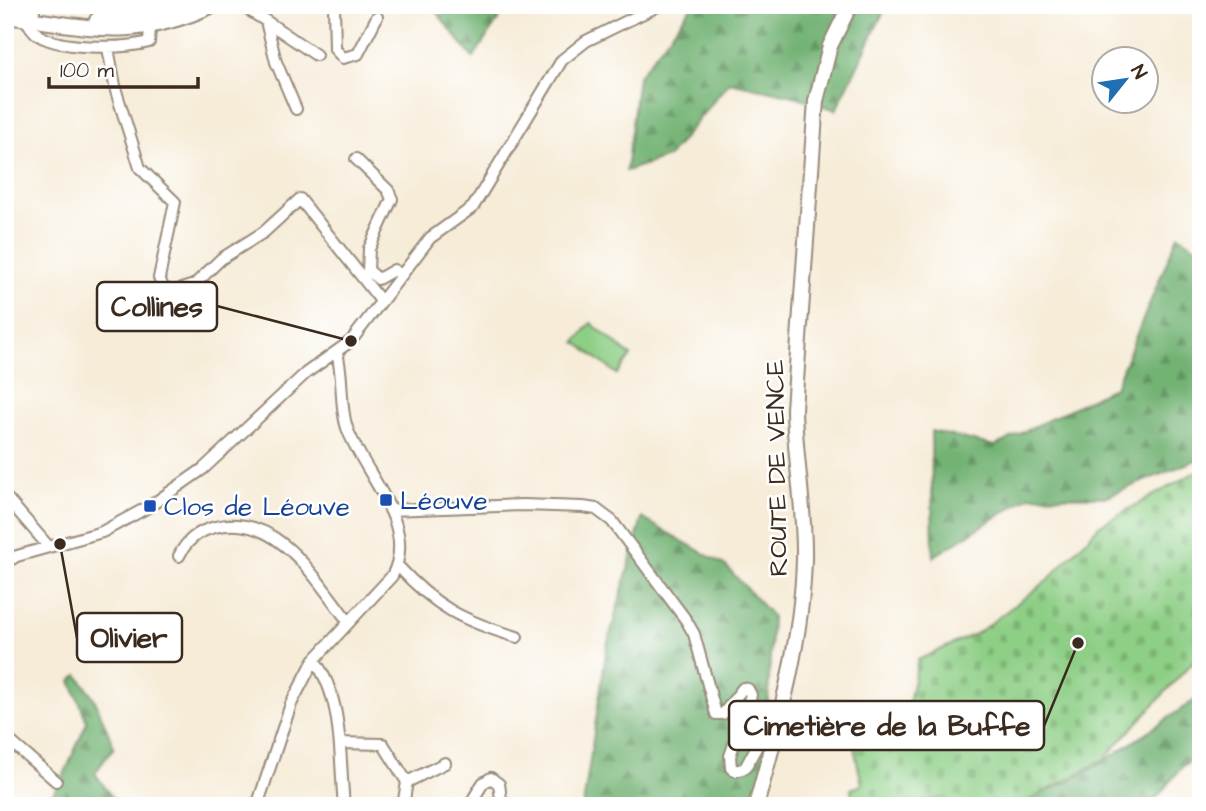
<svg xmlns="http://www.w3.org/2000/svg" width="1206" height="811" viewBox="0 0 1206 811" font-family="'Architects Daughter',sans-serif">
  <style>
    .forest { fill: url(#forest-firs); stroke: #566e48; stroke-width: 2 }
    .cemetery { fill: url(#cemetery-stones); stroke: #647c52; stroke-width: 2 }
    .park { fill: #8ecf86; stroke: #647c52; stroke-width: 2 }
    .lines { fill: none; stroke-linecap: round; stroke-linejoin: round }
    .minor-casing { stroke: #988b7b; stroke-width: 14 }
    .major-casing { stroke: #988b7b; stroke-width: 18 }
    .minor { stroke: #fff; stroke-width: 10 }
    .major { stroke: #fff; stroke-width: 14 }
    .transit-dot { fill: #1a4fb4; stroke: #fff; stroke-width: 2.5 }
    .labels { text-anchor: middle; stroke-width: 5; stroke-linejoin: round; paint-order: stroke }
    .street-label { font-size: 26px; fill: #3b2a1e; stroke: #fff }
    .transit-label { font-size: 26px; fill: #164399; stroke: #fff; text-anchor: start }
    .leader { fill: none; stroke: #3b2a1e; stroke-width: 2.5 }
    .callout-dot { fill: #3b2a1e; stroke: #fff; stroke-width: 2.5 }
    .callout { fill: #fff; stroke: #3b2a1e; stroke-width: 2.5 }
    .callout-label { font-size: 28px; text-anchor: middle; font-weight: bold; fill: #3b2a1e }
  </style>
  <defs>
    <pattern id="forest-firs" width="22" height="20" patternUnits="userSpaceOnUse" patternTransform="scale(1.75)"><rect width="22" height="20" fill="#72b273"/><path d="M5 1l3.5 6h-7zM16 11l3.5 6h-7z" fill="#5f915e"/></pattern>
    <pattern id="cemetery-stones" width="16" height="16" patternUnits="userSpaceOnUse" patternTransform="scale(1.75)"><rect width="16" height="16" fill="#8ecf86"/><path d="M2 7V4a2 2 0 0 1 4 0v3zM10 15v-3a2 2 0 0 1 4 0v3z" fill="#7bb273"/></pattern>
  </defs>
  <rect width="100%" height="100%" fill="#fff"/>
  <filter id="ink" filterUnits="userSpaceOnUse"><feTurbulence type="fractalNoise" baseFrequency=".0143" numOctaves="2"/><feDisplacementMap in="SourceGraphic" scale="14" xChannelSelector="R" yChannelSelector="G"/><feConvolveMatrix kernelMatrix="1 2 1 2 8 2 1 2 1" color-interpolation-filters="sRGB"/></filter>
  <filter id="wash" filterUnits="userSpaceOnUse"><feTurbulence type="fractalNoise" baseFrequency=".00686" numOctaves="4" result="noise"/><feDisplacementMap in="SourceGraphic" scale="28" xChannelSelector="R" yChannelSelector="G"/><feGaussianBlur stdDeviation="1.57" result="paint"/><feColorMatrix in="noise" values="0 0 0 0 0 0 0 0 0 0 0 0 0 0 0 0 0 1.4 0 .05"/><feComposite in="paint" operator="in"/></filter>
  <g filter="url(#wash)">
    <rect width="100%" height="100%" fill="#f6ecd8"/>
    <path class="forest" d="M431 5H508L473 58Z
      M693 5H887L836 110 798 97 729 82 668 157 626 171 638 77Z
      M1178 235 1201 250V458L1105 497 1030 496 933 557 931 431 995 446 1115 387Z
      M642 518 726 566 772 616 765 765 751 806H583L607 646Z
      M78 675 94 698 114 747 95 773 118 806H45L64 775 87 722 71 681Z
      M1201 696V752L1183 766 1150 806H1001C1073 791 1139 736 1201 696Z"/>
    <path class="cemetery" d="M1201 469V653L1104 759 1030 800 1001 806H952L945 798 908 804 853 805 851 789 862 785 854 747 847 741 840 716 908 707 918 660 979 632 1048 580 1100 525Z"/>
    <path class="park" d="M591 323 631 356 617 374 576 342Z"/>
  </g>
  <g filter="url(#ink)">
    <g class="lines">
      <g class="minor-casing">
        <path id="minor" d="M241 5 266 21
          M334 5 335 49 343 58 358 54 377 17
          M25 18C30 26 34 34 44 38 68 49 124 49 149 42L150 27
          M108 48 116 91 140 168 175 202 159 278 163 287 172 292 194 285 221 259 264 232 300 199 381 301
          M296 109 276 62 266 21 316 55
          M356 159 388 190 392 199 369 249 368 270 378 279 394 270 401 275
          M5 496 49 547
          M390 510 523 505 583 507 596 509 612 521 686 620 694 634 716 714H723L743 688 748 689 751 695 730 756 731 768 736 771 745 768 771 720 781 713
          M179 556C186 541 199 531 215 527 277 511 316 580 348 621
          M5 563 17 556 102 532 150 506 203 469 306 373 351 341 430 238 473 207 562 60 586 41 660 5
          M397 565C435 607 463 621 517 637
          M314 660C344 699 339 758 344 805
          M5 743 11 742 56 781
          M340 743 383 744 407 782 403 806
          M407 782 445 763
          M257 806 291 704 314 660 392 576C419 525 363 473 347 428 339 404 344 378 337 353
          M469 806 483 783 491 778 499 784 502 806"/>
      </g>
      <g class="major-casing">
        <path id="major" d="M5 6 32 11
          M5 16C89 26 130 43 213 5
          M97 20 146 18 188 5
          M756 806C778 725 802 643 804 559 805 509 795 459 794 409L816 101 830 46 850 5"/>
      </g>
      <use href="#minor" class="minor"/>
      <use href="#major" class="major"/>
    </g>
  </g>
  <g class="transit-dot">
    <rect x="379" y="493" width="14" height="14" rx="3.5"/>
    <rect x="143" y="499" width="14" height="14" rx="3.5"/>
  </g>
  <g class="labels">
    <g class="street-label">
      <text transform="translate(776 468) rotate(-91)" y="9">ROUTE DE VENCE</text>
    </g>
    <g class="transit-label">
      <text x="400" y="509">Léouve</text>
      <text x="164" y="515">Clos de Léouve</text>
    </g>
  </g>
  <path class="leader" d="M351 341L217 306M60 544L77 638M1078 643L1044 726"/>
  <g class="callout-dot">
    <circle cx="351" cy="341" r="7"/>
    <circle cx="60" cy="544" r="7"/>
    <circle cx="1078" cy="643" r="7"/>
  </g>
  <g class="callout">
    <rect x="97" y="282" width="120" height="49" rx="7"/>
    <rect x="77" y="613" width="105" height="49" rx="7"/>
    <rect x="729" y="701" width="315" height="49" rx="7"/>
  </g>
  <g class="callout-label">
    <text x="157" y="316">Collines</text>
    <text x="129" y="647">Olivier</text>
    <text x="887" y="735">Cimetière de la Buffe</text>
  </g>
  <rect width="1206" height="811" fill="none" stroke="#fff" stroke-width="28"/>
  <g transform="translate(1125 80) rotate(60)"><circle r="33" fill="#ffffff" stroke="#b1aaa5" stroke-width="2"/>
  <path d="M0-5L12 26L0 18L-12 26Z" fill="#1f6fb2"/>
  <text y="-10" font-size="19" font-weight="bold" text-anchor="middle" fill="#3b2a1e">N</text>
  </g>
  <path d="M49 77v10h149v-10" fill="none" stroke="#3b2a1e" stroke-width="3.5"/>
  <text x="60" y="77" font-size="21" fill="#3b2a1e" stroke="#ffffff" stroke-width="5" paint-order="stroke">100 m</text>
</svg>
